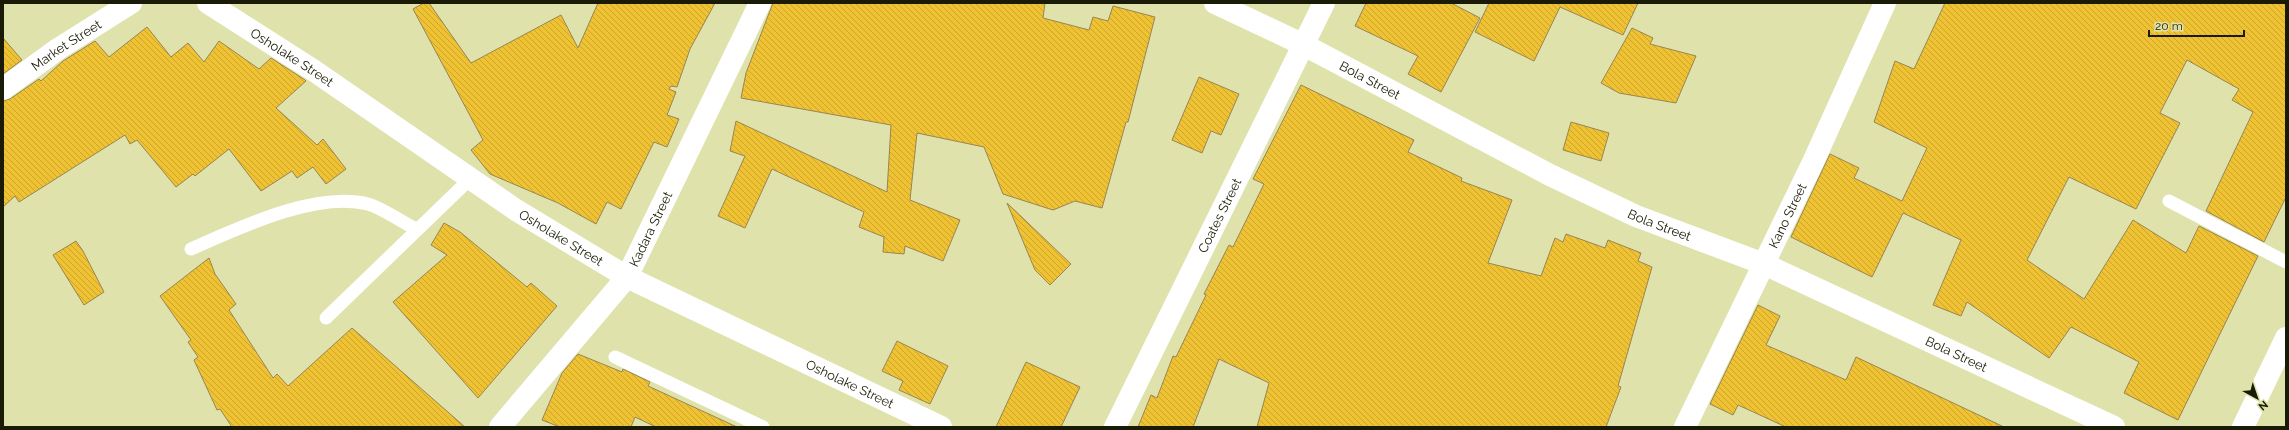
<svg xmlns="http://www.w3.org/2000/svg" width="2289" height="430" viewBox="0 0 2289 430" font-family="Raleway,sans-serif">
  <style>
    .building { fill: url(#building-back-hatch); stroke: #978553 }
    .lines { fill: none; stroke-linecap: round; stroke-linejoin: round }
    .service { stroke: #fff; stroke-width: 13 }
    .minor { stroke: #fff; stroke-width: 22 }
    .labels { text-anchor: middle; stroke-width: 3.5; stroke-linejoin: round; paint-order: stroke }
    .street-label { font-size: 13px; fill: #1a1b06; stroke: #e0e2ac }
  </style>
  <defs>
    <pattern id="building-back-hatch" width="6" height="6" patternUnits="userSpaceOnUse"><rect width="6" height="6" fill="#efc233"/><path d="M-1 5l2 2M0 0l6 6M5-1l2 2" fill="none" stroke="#cca62c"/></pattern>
  </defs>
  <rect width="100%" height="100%" fill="#e0e2ac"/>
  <path class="building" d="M424 3H429L471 63 561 15 578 48 598 3H715L690 49 677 87 671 86 669 89 676 92 667 115 679 119 667 147 654 142 621 209 607 202 596 224 558 203 490 174 471 150 483 140 413 9Z
    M773 3H1045L1043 18 1089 30 1093 17 1108 21 1113 6 1155 17 1128 122H1126L1102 208 1075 201 1053 210 1003 194 984 147 917 133 910 200 960 220 943 261 905 246 904 254 883 252 884 237 859 227 864 212 772 169 745 228 718 216 745 156 730 151 736 121 887 192 891 125 741 98 746 73Z
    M1366 3H1451L1480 18 1441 92 1408 74 1418 56 1355 26Z
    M1489 3H1638L1623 35 1560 7 1534 61 1475 32Z
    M1945 3H2286V197L2264 242 2206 211 2253 112 2232 100 2239 89 2187 60 2160 113 2180 123 2136 209 2069 177 2027 260 2084 299 2133 220 2186 253 2199 226 2258 256 2178 420 2124 393 2139 362 2071 327 2049 358 1967 302 1961 316 1933 305 1961 240 1903 213 1872 277 1791 237 1830 154 1859 168 1854 178 1902 201 1927 148 1874 122 1895 61 1914 69Z
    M147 27 171 57 188 43 204 62 219 41 259 69 271 58 305 80 306 81 276 108 317 145 323 139 346 169 326 184 313 167 297 178 292 171 261 191 229 149 195 176 193 174 176 187 137 140 130 144 125 135 19 202 15 196 3 207V101L10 99 39 79 41 81 63 61 95 41 109 57Z
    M1632 28 1653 38 1650 44 1696 56 1676 103 1619 93 1601 83Z
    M3 38 22 60 3 74Z
    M1199 77 1239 94 1221 135 1211 131 1202 153 1172 140Z
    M1301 85 1414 140 1408 152 1462 178 1461 181 1512 200 1488 263 1541 276 1555 238 1563 242 1566 234 1605 248 1608 240 1641 253 1638 261 1652 267 1618 386 1621 387 1606 427H1257L1269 383 1219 359 1193 427H1138L1151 395 1157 398 1173 356 1176 357 1206 295 1204 294 1229 245 1233 247 1264 184 1253 179Z
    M1571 122 1609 133 1601 161 1563 150Z
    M1007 203 1071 264 1050 285 1035 270Z
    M444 223 460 232 527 287 531 283 557 306 478 398 393 302 447 255 431 245Z
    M76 241 83 251 104 292 84 305 53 255Z
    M209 258 215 274 236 304 229 310 273 378 277 374 288 386 352 328 465 427H232L220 409 217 410 194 360 198 357 188 342 191 340 160 296Z
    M1758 305 1780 316 1766 345 1846 380 1856 357 2004 427H1786L1738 405 1733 415 1710 404Z
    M897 341 948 366 930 404 899 390 903 381 882 371Z
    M578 354 622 372 623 369 650 382 648 386 737 427H656L635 417 631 427H560L542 420 562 373Z
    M1026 362 1080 387 1061 427H996Z"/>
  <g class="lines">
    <path class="service" d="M2169 201 2286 262
      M191 249C239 228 315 191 368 204 382 208 402 222 416 229
      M326 318 471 178
      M615 357 763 427"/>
    <g class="minor">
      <path id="s1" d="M208 3 313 70 516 210 627 277 941 427"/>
      <path id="s2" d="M1215 3 1304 45 1550 175 1636 216 1764 264 2114 427"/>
      <path id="s3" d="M3 89 58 49 131 3"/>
      <path id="s4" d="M500 427 627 277 760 3"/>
      <path id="s5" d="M1115 427 1324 3"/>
      <path id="s6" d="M1685 427 1814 160 1885 3"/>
      <path d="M2243 427 2286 338"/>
    </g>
  </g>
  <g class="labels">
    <g class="street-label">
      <text dy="5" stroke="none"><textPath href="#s3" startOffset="77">Market Street</textPath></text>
      <text dy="5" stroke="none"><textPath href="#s1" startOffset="100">Osholake Street</textPath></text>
      <text dy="5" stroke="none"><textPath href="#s2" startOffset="173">Bola Street</textPath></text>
      <text dy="5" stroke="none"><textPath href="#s5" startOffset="236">Coates Street</textPath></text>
      <text dy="5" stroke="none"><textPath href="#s6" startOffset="235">Kano Street</textPath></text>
      <text dy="5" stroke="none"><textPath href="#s2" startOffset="497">Bola Street</textPath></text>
      <text dy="5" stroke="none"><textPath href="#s4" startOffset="250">Kadara Street</textPath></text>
      <text dy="5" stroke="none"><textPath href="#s1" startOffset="424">Osholake Street</textPath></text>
      <text dy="5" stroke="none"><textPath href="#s2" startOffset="821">Bola Street</textPath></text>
      <text dy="5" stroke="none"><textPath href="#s1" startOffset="748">Osholake Street</textPath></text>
    </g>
  </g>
  <rect width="2289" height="430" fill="none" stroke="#1a1b06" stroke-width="8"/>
  <g transform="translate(2257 398) rotate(140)" stroke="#e0e2ac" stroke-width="3" paint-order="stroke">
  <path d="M0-3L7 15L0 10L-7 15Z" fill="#1a1b06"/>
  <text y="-6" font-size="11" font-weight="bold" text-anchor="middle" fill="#1a1b06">N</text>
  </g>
  <path d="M2149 30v6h95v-6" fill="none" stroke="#1a1b06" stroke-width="2"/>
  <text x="2155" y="30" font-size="12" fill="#1a1b06" stroke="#e0e2ac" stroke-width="3" paint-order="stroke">20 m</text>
</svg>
